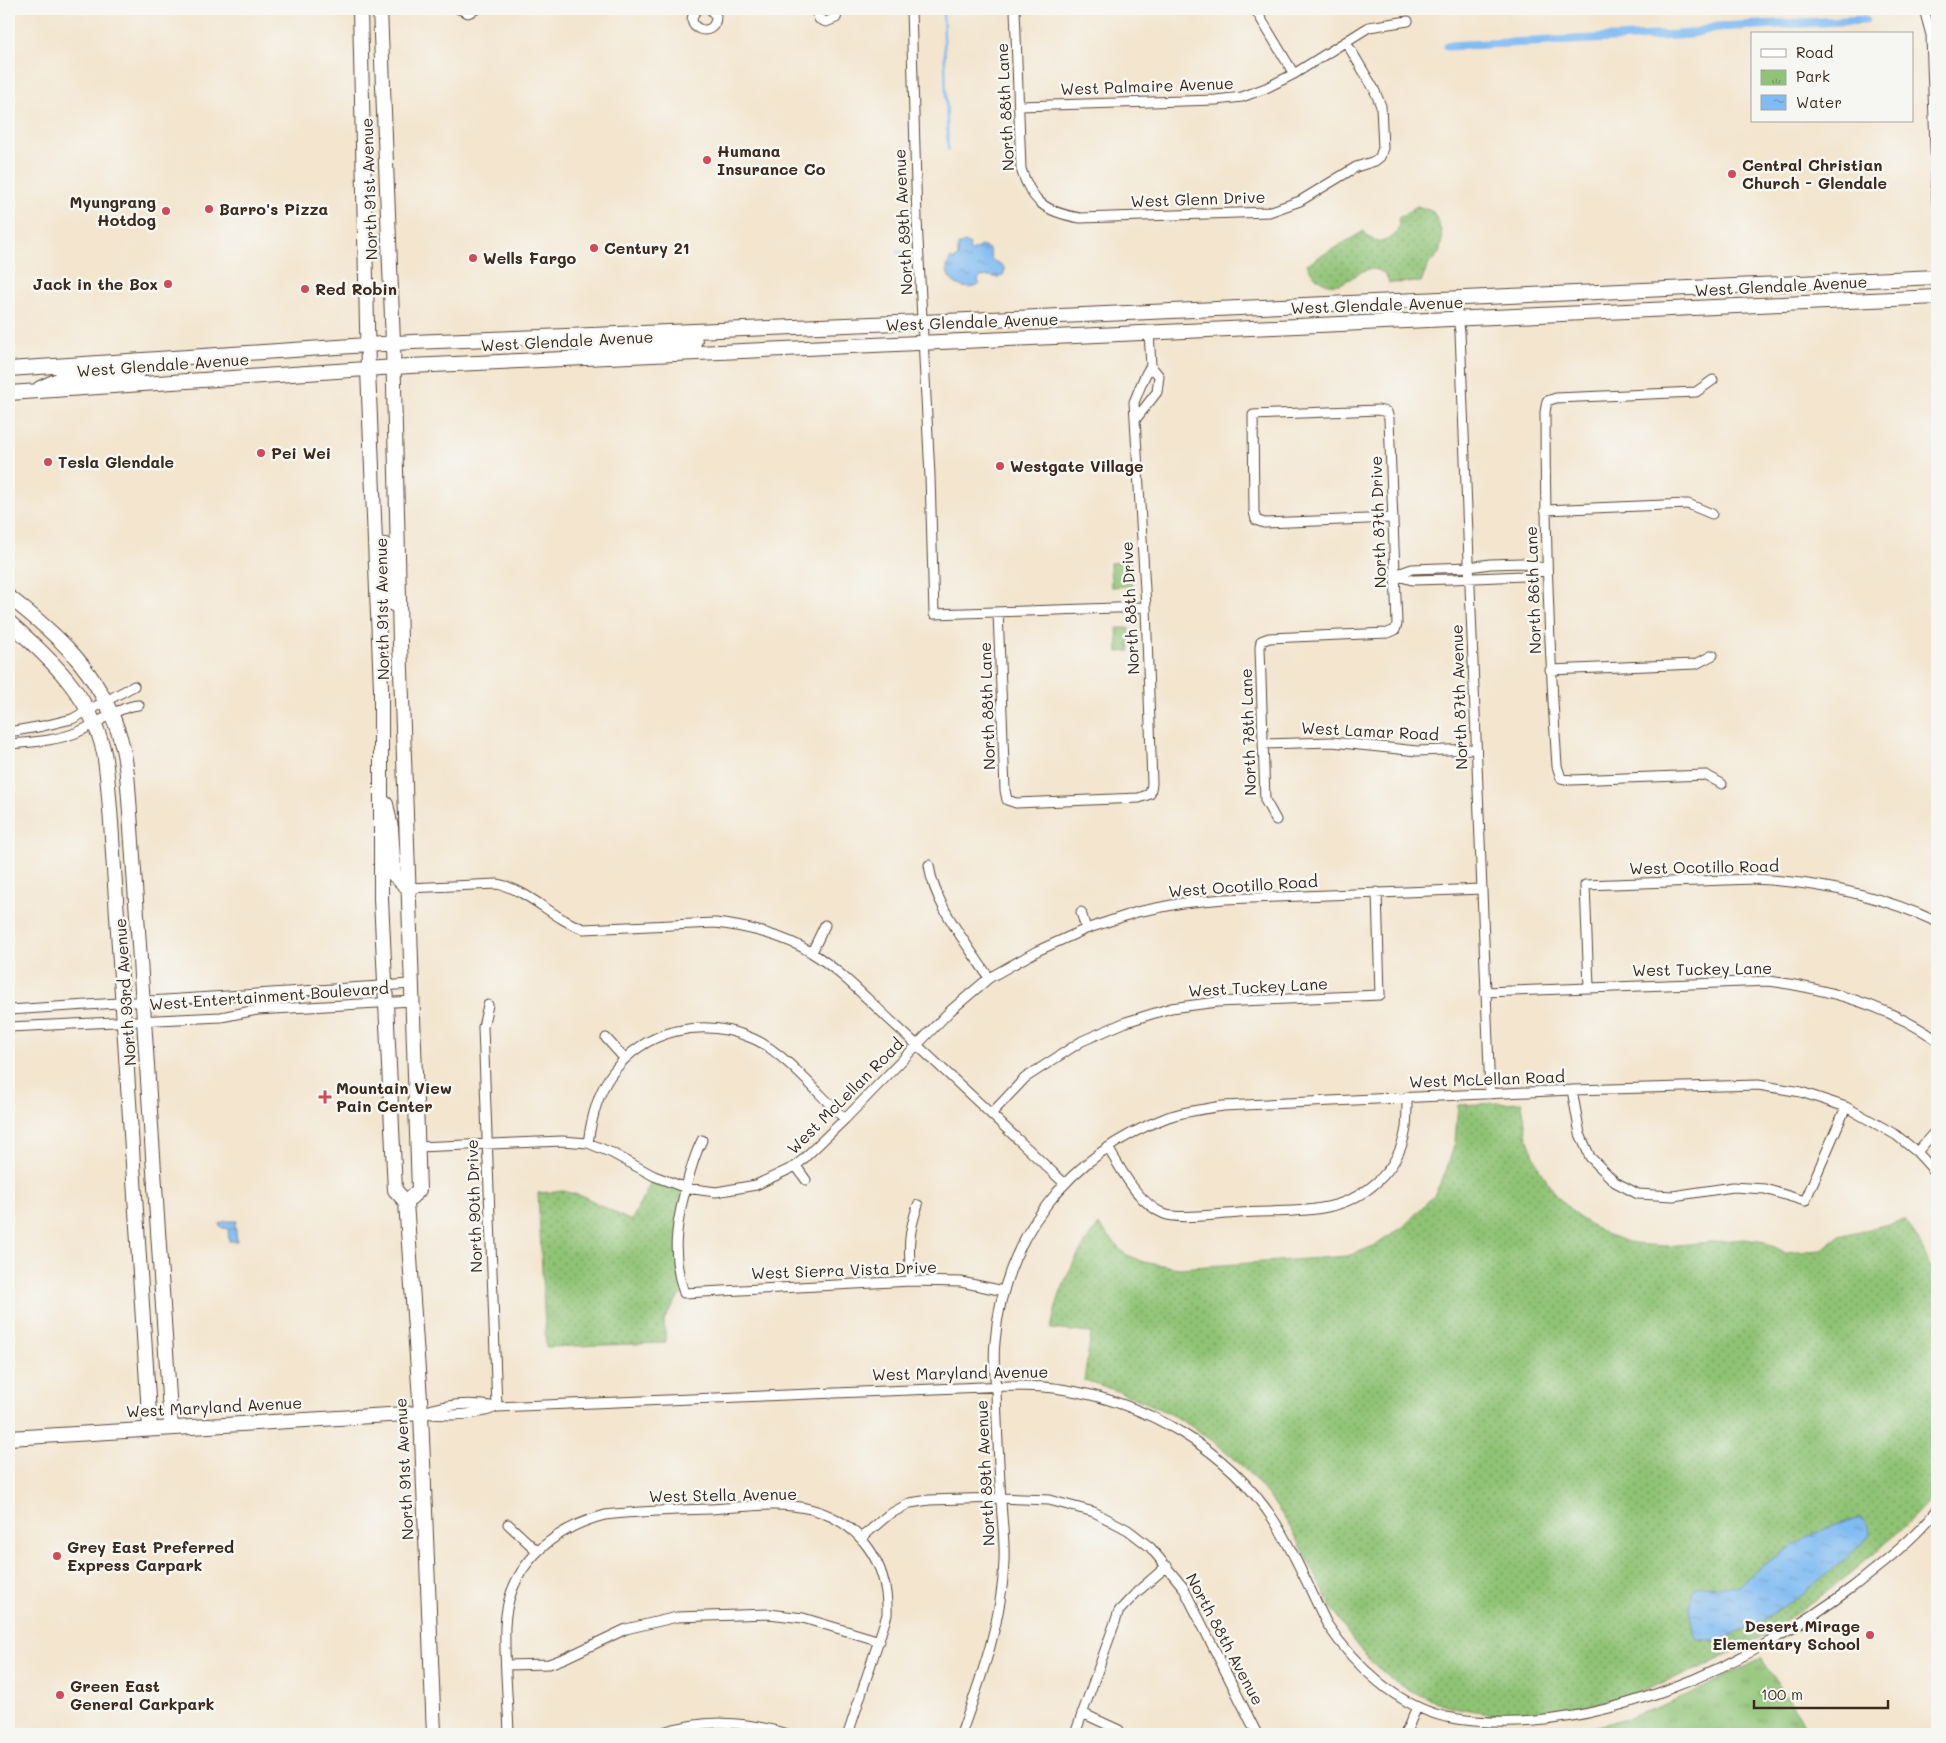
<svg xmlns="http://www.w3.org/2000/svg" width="1946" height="1743" viewBox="0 0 1946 1743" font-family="Mali,sans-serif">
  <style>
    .grass { fill: url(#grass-dots); stroke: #65764a }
    .park { fill: url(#park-tufts); stroke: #65764a }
    .pitch { fill: #8fc375; stroke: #65764a }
    .water { fill: url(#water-ripples); stroke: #5e7288 }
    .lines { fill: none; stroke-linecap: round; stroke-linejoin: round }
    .stream { stroke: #80bbf2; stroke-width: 2.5 }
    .canal { stroke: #80bbf2; stroke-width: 9 }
    .street-casing { stroke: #574638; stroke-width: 11 }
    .secondary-casing { stroke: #574638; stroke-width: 16 }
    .street { stroke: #fff; stroke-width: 9 }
    .secondary { stroke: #fff; stroke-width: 14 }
    .poi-dot { fill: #d1495b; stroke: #f6f6f2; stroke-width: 2 }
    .labels { text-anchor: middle; stroke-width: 5; stroke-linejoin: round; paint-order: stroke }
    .street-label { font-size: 16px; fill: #3b2a1e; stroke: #f6f6f2 }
    .poi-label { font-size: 16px; font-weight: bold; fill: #3b2a1e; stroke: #f6f6f2; text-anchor: start }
  </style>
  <defs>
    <pattern id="grass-dots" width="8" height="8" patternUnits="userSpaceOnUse" patternTransform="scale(1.25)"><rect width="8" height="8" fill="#8fc375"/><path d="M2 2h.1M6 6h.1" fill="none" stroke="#769f5f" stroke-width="1.8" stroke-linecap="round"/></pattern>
    <pattern id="park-tufts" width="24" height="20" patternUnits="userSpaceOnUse" patternTransform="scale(1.25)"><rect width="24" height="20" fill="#8fc375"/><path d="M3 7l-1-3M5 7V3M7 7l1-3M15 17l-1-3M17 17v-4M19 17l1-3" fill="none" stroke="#769f5f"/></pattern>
    <pattern id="water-ripples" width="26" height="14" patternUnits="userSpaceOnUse" patternTransform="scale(1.25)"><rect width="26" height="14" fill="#80bbf2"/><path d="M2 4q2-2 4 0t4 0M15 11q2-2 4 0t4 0" fill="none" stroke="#6a98c3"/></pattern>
  </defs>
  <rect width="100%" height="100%" fill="#f6f6f2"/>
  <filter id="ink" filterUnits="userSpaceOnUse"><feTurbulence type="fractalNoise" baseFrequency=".02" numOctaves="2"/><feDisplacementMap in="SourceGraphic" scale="10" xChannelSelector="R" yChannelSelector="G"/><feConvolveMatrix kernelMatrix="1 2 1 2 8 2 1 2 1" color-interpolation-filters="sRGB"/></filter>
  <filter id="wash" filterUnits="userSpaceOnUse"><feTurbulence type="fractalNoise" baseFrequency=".0096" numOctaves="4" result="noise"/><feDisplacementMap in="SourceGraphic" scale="20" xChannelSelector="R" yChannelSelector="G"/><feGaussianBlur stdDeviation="1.12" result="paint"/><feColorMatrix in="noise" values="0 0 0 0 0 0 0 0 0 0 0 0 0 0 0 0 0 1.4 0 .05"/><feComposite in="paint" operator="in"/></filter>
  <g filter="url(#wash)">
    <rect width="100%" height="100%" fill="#f3e5ce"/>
    <path class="grass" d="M1417 206 1432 211 1435 215 1441 230 1442 240 1439 253 1429 264 1421 282 1389 283 1385 274C1367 261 1357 277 1342 283 1327 289 1312 277 1307 264L1364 231C1375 251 1404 239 1398 218Z
      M1522 1102 1527 1138 1540 1170 1556 1195 1578 1217 1606 1234 1634 1244 1666 1246 1744 1239 1766 1242 1785 1253 1821 1250 1839 1236 1905 1220 1919 1240 1937 1283V1492C1838 1602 1674 1709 1523 1714 1469 1715 1415 1703 1375 1665 1341 1634 1325 1592 1304 1552 1254 1456 1186 1411 1084 1380L1091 1333 1051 1329C1058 1291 1074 1254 1099 1225L1125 1254 1143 1262 1179 1268 1348 1256 1376 1245 1403 1227 1434 1195 1445 1174 1455 1142 1458 1105Z
      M654 1176 686 1188 676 1236 684 1293 678 1298 664 1320 666 1343 546 1347 538 1193 564 1191 585 1197 631 1221Z"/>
    <path class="park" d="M1117 628H1129L1130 651 1118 652Z
      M1761 1659 1806 1726 1807 1734H1553C1631 1724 1692 1694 1761 1659Z"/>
    <path class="pitch" d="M1131 562 1132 586 1111 587 1110 563Z"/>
    <path class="water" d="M965 242 970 245 969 249 972 251 981 246 989 249 992 260C999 264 1008 265 1003 275L998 278 990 276 980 277 978 281 980 284C963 296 937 276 951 258L954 260 958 257V245Z
      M226 1221H237L235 1224 237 1241H229L228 1229 220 1227V1223Z
      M1859 1518C1868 1522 1869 1526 1870 1535 1844 1564 1750 1638 1713 1641 1708 1642 1702 1641 1697 1640 1688 1620 1689 1607 1695 1587 1710 1585 1723 1588 1738 1586 1760 1564 1828 1521 1859 1518Z"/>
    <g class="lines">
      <path class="stream" d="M943 9 948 149
        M898 252H902"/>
      <path class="canal" d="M1447 46 1676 35 1689 34 1717 27 1865 20"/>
    </g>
  </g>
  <g filter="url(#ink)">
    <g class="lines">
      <g class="street-casing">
        <path id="street" d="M459 9 468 13 477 9
          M698 9C678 27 716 42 716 16L710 9
          M816 9 819 19 826 22 836 18 839 9
          M911 9 917 220 930 476 934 614 1146 607
          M1015 9 1021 169C1032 202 1045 212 1080 218L1269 212 1300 201 1356 167 1375 161 1380 157 1383 148 1381 106 1374 89 1346 42
          M1255 9 1294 74
          M1924 9 1931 35 1937 202
          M1019 106 1216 100 1242 97 1266 88 1294 74 1369 27 1408 21
          M1455 299 1460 332 1490 1094
          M1713 380 1696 392 1556 398 1547 401 1545 412C1545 530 1549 648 1557 766L1561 778 1571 780 1706 775 1722 784
          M1135 420 1157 392 1159 376 1151 366 1149 332
          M1545 510 1688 504 1712 514
          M1395 575 1412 569 1469 567 1490 564 1522 563 1547 569
          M1395 575 1412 580 1451 579 1523 576 1546 570
          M998 612 1005 790 1007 800 1016 803 1139 798 1150 794 1152 784 1146 607 1134 402C1140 389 1143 376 1151 366
          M1550 670 1696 664 1713 655
          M9 732 43 726 72 719 134 686
          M9 744C33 742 56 741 78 732 97 724 120 706 139 705
          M1263 744 1332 742 1417 751 1476 749
          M1276 820 1265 800 1260 648 1261 641 1269 638 1388 633 1395 630 1397 624 1389 419 1387 412 1378 410 1253 415 1254 512 1256 520 1264 523 1393 518
          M929 865C934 905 968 945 989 978
          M408 888 497 884C530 890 552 919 584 929L715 923C745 926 786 936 812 953 841 971 867 999 892 1022 950 1075 1007 1129 1064 1183
          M1081 912 1086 929
          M812 952 825 925
          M1589 987 1585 885 1754 879C1816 882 1880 895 1937 922
          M1485 992 1769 981C1828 989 1887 1005 1937 1040
          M488 1005 483 1027 497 1407
          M9 1010 411 984
          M9 1027 221 1017 257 1010 412 1001
          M606 1038 624 1058
          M1572 1090 1580 1134 1590 1157 1615 1182 1638 1194 1673 1196 1733 1187 1765 1189 1805 1201 1846 1107
          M991 1114 1025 1078 1082 1041 1126 1022 1171 1008 1217 1002 1380 995 1377 892
          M702 1140C694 1156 690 1171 686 1187 676 1225 671 1255 684 1293L911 1281 961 1282 1004 1291
          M588 1143C591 1121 598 1093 611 1075 644 1029 703 1016 754 1039 785 1053 820 1096 845 1119
          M417 1147 562 1141 588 1143 612 1153 654 1176 686 1188 716 1192 756 1185 796 1166 845 1119 950 1011 989 978 1037 951 1086 929 1137 912 1182 903 1224 899 1482 889
          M1108 1148C1123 1172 1137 1202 1164 1214 1177 1220 1223 1214 1239 1213 1266 1211 1295 1213 1322 1208 1364 1201 1399 1172 1406 1128 1407 1118 1407 1107 1407 1097
          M1917 1152 1937 1129
          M796 1166 806 1180
          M911 1281C909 1250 907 1236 918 1205
          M421 1413C445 1404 471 1402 497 1407L1008 1386C1026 1386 1044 1386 1061 1389 1146 1402 1228 1449 1275 1522 1295 1554 1310 1590 1327 1624 1355 1666 1396 1705 1446 1717 1585 1743 1747 1667 1854 1586 1883 1563 1914 1539 1937 1510
          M423 1413C447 1416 474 1417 497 1407
          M508 1524 537 1551
          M861 1538 888 1515 910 1503 929 1500 1000 1498 1049 1500 1094 1512 1128 1530 1150 1547 1183 1587 1257 1734
          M506 1665 549 1664 565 1658 626 1629 677 1617 769 1614 803 1618 880 1641
          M1082 1713 1119 1730
          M509 1734C508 1699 504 1662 505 1627 507 1567 551 1529 605 1515 640 1511 676 1510 711 1509 743 1507 779 1501 810 1509 861 1522 889 1564 887 1615L848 1734
          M657 1734C702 1719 742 1720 787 1734
          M961 1734C981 1678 1002 1622 1004 1562 1005 1542 1002 1521 1001 1501 999 1465 997 1428 996 1391 995 1375 993 1358 995 1342 1003 1237 1069 1154 1168 1117 1185 1111 1205 1109 1223 1106L1572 1090 1758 1085 1801 1092 1846 1107 1896 1135 1917 1152 1937 1174
          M1075 1734 1119 1611 1137 1592 1167 1566
          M1405 1734 1417 1707"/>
      </g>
      <g class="secondary-casing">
        <path id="secondary" d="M360 9 368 370 381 688V899L395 1190 406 1202 421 1413 434 1734
          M380 9 393 343 400 642 419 1190 406 1202
          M586 353C592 351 599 348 605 347 624 344 639 350 653 333
          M651 355 652 346 656 343 695 341
          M9 369 412 342 923 322 1937 277
          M40 388 62 378 139 371 144 368V360
          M9 393 410 366 1937 297
          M385 545 389 599 391 603 399 607
          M9 597C58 635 97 670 118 731 127 756 128 786 130 813 133 857 136 901 139 945 150 1105 160 1266 171 1427
          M9 622C50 658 92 697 104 753 108 776 109 799 111 822L150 1429
          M386 804 391 828 394 875 408 888
          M9 1438 421 1413"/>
      </g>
      <use href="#street" class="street"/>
      <use href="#secondary" class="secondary"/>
    </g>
  </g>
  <g class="poi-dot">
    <circle cx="707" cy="160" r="5"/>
    <circle cx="1732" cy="174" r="5"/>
    <circle cx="209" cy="209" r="5"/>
    <circle cx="166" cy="211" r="5"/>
    <circle cx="594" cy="248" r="5"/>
    <circle cx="473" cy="258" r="5"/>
    <circle cx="168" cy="284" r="5"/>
    <circle cx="305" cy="289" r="5"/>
    <circle cx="261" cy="453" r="5"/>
    <circle cx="48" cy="462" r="5"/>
    <circle cx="1000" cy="466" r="5"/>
    <path d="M322.5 1089.5h5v5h5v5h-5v5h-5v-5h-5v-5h5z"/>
    <circle cx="57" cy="1556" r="5"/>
    <circle cx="1870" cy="1635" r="5"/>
    <circle cx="60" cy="1695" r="5"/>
  </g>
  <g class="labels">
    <g class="street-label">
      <text transform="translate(1147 86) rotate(-2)" y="6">West Palmaire Avenue</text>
      <text transform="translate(1005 107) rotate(-93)" y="6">North 88th Lane</text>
      <text transform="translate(369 189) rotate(-92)" y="6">North 91st Avenue</text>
      <text transform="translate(1198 199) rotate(-2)" y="6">West Glenn Drive</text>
      <text transform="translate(903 222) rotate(-93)" y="6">North 89th Avenue</text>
      <text transform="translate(1781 286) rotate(-3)" y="6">West Glendale Avenue</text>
      <text transform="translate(1377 305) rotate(-2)" y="6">West Glendale Avenue</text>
      <text transform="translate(972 322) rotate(-2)" y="6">West Glendale Avenue</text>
      <text transform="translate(567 341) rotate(-3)" y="6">West Glendale Avenue</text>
      <text transform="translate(163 365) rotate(-4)" y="6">West Glendale Avenue</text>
      <text transform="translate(1378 522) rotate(-92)" y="6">North 87th Drive</text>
      <text transform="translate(1533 590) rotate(-92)" y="6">North 86th Lane</text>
      <text transform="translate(1130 608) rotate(-93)" y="6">North 88th Drive</text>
      <text transform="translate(382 609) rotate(-91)" y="6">North 91st Avenue</text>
      <text transform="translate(1459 697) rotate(-92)" y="6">North 87th Avenue</text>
      <text transform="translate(987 706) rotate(-92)" y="6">North 88th Lane</text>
      <text transform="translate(1370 731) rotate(3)" y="6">West Lamar Road</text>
      <text transform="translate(1248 732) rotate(-92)" y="6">North 78th Lane</text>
      <text transform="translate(1704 867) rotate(-1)" y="6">West Ocotillo Road</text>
      <text transform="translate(1243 886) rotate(-4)" y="6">West Ocotillo Road</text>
      <text transform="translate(1702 969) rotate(-1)" y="6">West Tuckey Lane</text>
      <text transform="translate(1258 987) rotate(-3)" y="6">West Tuckey Lane</text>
      <text transform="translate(125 992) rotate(-94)" y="6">North 93rd Avenue</text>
      <text transform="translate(269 996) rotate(-4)" y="6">West Entertainment Boulevard</text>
      <text transform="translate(1487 1079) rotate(-2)" y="6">West McLellan Road</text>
      <text transform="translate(845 1096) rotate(-45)" y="6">West McLellan Road</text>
      <text transform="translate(474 1206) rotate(-92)" y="6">North 90th Drive</text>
      <text transform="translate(844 1270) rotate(-2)" y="6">West Sierra Vista Drive</text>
      <text transform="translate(960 1373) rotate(-1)" y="6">West Maryland Avenue</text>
      <text transform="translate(214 1407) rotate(-3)" y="6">West Maryland Avenue</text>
      <text transform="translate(404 1469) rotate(-93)" y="6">North 91st Avenue</text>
      <text transform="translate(985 1473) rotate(-93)" y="6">North 89th Avenue</text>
      <text transform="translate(723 1495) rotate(-1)" y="6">West Stella Avenue</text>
      <text transform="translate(1225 1639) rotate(62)" y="6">North 88th Avenue</text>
    </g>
    <g class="poi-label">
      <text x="717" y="157">Humana<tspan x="717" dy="18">Insurance Co</tspan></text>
      <text x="1742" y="171">Central Christian<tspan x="1742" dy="18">Church - Glendale</tspan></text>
      <text x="156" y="208" text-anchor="end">Myungrang<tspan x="156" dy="18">Hotdog</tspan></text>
      <text x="219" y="215">Barro's Pizza</text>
      <text x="604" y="254">Century 21</text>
      <text x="483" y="264">Wells Fargo</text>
      <text x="158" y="290" text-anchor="end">Jack in the Box</text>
      <text x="315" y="295">Red Robin</text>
      <text x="271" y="459">Pei Wei</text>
      <text x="58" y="468">Tesla Glendale</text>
      <text x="1010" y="472">Westgate Village</text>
      <text x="336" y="1094">Mountain View<tspan x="336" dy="18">Pain Center</tspan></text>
      <text x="67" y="1553">Grey East Preferred<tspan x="67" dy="18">Express Carpark</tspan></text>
      <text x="1860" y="1632" text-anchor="end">Desert Mirage<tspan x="1860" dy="18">Elementary School</tspan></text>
      <text x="70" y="1692">Green East<tspan x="70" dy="18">General Carkpark</tspan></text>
    </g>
  </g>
  <rect width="1946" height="1743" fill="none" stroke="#f6f6f2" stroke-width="30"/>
  <rect x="1751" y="32" width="162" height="90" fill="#f6f6f2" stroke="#aba49d"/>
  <rect x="1761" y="49" width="25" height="8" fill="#ffffff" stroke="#aba49d"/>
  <text x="1796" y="58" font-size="15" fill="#3b2a1e">Road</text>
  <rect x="1761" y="70" width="25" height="15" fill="url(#park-tufts)" stroke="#aba49d"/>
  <text x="1796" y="82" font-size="15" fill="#3b2a1e">Park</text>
  <rect x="1761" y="95" width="25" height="15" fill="url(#water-ripples)" stroke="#aba49d"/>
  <text x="1796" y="108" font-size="15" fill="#3b2a1e">Water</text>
  <path d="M1754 1700v8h134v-8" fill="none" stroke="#3b2a1e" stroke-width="2.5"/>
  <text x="1761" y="1700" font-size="15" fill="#3b2a1e" stroke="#f6f6f2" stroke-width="4" paint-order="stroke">100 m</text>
</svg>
